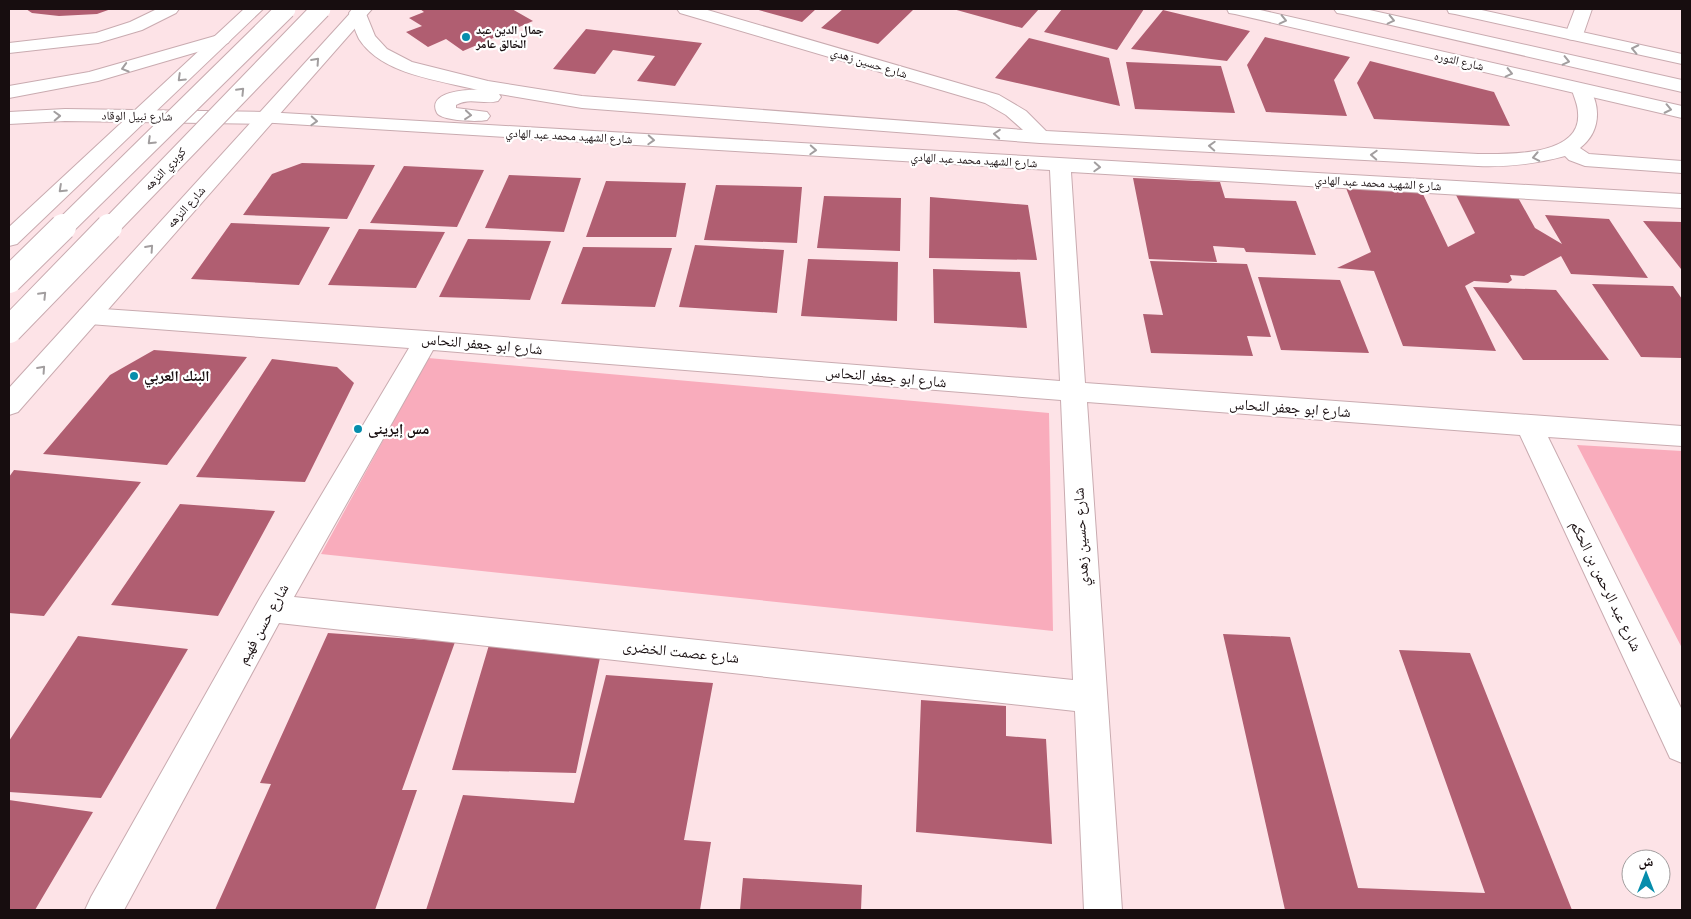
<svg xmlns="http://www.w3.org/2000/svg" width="1691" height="919" viewBox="0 0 1691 919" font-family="'IBM Plex Sans','Noto Naskh Arabic',sans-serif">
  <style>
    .green { fill: #f9acbc }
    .building { fill: #b05e71 }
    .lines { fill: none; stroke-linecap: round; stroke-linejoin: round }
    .street-casing { stroke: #c9abb0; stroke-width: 2 }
    .secondary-casing { stroke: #c9abb0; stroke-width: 2 }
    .primary-casing { stroke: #c9abb0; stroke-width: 2 }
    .highway-casing { stroke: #c9abb0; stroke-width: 2 }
    .street { fill: #fff; fill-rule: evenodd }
    .secondary { fill: #fff; fill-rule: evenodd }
    .primary { fill: #fff; fill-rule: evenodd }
    .highway { fill: #fff; fill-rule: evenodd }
    .primary-bridge-far1-casing { stroke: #c9abb0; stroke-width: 21; stroke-linecap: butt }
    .primary-bridge-casing { stroke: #c9abb0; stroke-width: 28; stroke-linecap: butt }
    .primary-bridge-far1 { stroke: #fff; stroke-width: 19 }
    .primary-bridge { stroke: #fff; stroke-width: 26 }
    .oneway { stroke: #a29e9f }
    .poi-dot { fill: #068dac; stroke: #fff; stroke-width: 2 }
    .labels { text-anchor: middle; stroke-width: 4.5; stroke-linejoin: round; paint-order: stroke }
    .far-poi-label { font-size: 12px; font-weight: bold; fill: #170d0f; stroke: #fff; text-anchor: start }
    .far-street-label { font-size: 12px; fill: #170d0f; stroke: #fff }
    .street-label { font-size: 15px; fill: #170d0f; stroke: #fff }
    .poi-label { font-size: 15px; font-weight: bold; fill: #170d0f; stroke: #fff; text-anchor: start }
  </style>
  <rect width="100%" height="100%" fill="#fde3e7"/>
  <path class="green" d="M428 358 1049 413 1053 631 321 554Z
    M1577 445 1682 451V648Z"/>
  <path class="building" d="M26 9H111L97 14 59 16 32 13Z
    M420 9H512L533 21 463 51 446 39 428 47 406 32 422 26 409 18 424 12Z
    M755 9H816L802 22Z
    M843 9H914L878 44 821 28Z
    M953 9H1039L1022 28Z
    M1062 9H1144L1117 50 1044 32Z
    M1163 10 1250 31 1227 61 1131 49Z
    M586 29 702 43 675 86 637 81 655 56 613 50 595 74 553 69Z
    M1265 37 1350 57 1334 80 1347 116 1266 112 1247 65Z
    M1029 38 1109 58 1120 106 995 78Z
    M1370 61 1494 92 1510 126 1374 119 1357 83Z
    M1126 62 1221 66 1235 113 1135 109Z
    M302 163 375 165 347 219 243 215 272 174Z
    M404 166 484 170 457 227 370 223Z
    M509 175 581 178 564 232 485 228Z
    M1133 178 1220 182 1225 198 1296 201 1316 255 1246 252 1244 248 1213 246 1217 262 1149 259Z
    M606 181 686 183 676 237H586Z
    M716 185 802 187 797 243 704 240Z
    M1346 188 1422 192 1448 247 1475 233 1454 191 1516 194 1535 228 1562 244 1545 215 1609 219 1648 278 1571 274 1561 256 1524 276 1510 275 1512 280 1508 283 1474 281 1465 286 1496 351 1403 346 1374 271 1337 268 1371 252Z
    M824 196 901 198 900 251 817 248Z
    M930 197 1028 205 1037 260 929 258Z
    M1643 221 1682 222V269H1681Z
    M231 223 330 227 299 285 191 279Z
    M359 229 445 232 416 288 328 285Z
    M468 239 551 241 530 300 439 297Z
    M695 245 784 250 777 313 679 307Z
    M583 247 672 248 655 307 561 304Z
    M808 259 898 262 897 321 801 316Z
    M1150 261 1247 264 1271 337 1247 336 1253 356 1151 353 1143 314 1163 315Z
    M933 269 1020 272 1027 328 934 323Z
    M1258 277 1340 280 1369 353 1281 350Z
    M1592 284 1673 286 1682 299V358L1641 357Z
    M1473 287 1556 290 1609 360H1523Z
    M154 350 247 357 167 465 43 454 110 375Z
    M272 359 337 367 354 383 305 482 196 477Z
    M14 470 141 482 44 616 9 613V477Z
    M180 504 275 511 218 616 111 605Z
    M328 633 455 642 402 790H417L375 910H215L271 784 260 783Z
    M1223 634 1290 637 1358 888 1485 893 1399 650 1470 653 1572 910H1285Z
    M78 636 188 649 101 798 9 792V741Z
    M489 645 602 648 576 773 452 770Z
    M606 675 713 683 684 840 711 842 700 910H426L463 795 574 803Z
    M921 700 1006 706V736L1046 739 1052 844 916 832Z
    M9 800 93 812 35 910H9Z
    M743 878 862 885 861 910H740Z"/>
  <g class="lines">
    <g class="street-casing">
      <path id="street" d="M157 9H179L176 13 142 30 98 43 9 53V43L96 33 130 22Z
        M352 9H364L375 36 387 49 412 62 488 81 582 96 1023 130 1006 115 985 103 680 13 677 9H704L999 95 1026 111 1046 131 1478 154C1507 154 1582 157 1578 113 1578 105 1574 97 1572 90L1574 86 1581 84 1588 86C1602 107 1600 133 1580 148L1589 154 1682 161V173L1585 166 1569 160 1565 156C1536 164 1508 167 1478 166L1040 143 582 108 499 94 501 97 498 101C484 105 469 97 456 105V108L487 112 490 116 487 120C478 122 442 121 437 113 426 92 467 89 478 90 439 80 382 75 359 39 355 31 352 21 349 13Z
        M1575 9H1592L1583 35 1580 39 1574 40 1568 39 1565 35Z
        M265 112 1682 194V208L1071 172 1085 383 1682 426V446L1548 437 1682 710V763L1670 758 1520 435 1087 402 1122 910H1084L1075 711 279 623 124 910H85L91 897 260 598 409 348 89 324 80 322 77 316 80 310 89 308 426 331 1060 381 1050 170 258 122 255 118 258 114ZM433 350 1061 400 1073 680 294 597Z"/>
    </g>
    <g class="secondary-casing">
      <path id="secondary" d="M1227 9H1256L1682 106V118L1235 14 1229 13Z
        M1447 9H1477L1682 54V64L1455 14 1449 13Z
        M222 34 228 35 231 39 228 43 98 81 9 98V86L89 72Z
        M65 109 265 112 272 114 275 118 272 122 265 124 65 121 9 124V112Z"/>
    </g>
    <g class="primary-casing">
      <path id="primary" d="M244 9H263L17 244 9 246V227Z
        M354 9H372L18 412 9 415V388Z"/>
    </g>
    <g class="highway-casing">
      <path id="highway" d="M1334 9H1365L1682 80V92L1343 14 1337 13Z"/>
    </g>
    <use href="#street" class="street"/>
    <use href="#secondary" class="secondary"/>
    <use href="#primary" class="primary"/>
    <use href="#highway" class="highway"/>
    <g class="primary-bridge-far1-casing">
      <path id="primary-bridge-far1" d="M62 229 286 9
        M108 229 321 9"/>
    </g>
    <g class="primary-bridge-casing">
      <path id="primary-bridge" d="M9 280 63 227
        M9 330 109 227"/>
    </g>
    <use href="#primary-bridge-far1" class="primary-bridge-far1"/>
    <use href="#primary-bridge" class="primary-bridge"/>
  </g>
  <defs><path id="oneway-chevron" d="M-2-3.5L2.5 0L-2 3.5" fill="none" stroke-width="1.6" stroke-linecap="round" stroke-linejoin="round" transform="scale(1.25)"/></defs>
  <g class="oneway">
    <use href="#oneway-chevron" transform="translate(1283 20) rotate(13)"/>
    <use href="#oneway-chevron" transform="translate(1391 20) rotate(13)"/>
    <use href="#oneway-chevron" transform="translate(1635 49) rotate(-168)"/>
    <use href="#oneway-chevron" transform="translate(316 61) rotate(-48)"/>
    <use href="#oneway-chevron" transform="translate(1566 61) rotate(13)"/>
    <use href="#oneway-chevron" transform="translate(125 68) rotate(164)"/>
    <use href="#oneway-chevron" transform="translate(1509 73) rotate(13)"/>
    <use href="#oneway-chevron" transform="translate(181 78) rotate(136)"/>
    <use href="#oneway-chevron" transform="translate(241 91) rotate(-46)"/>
    <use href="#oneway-chevron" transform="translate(1668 109) rotate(12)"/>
    <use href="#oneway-chevron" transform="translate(468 115) rotate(5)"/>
    <use href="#oneway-chevron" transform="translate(57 116) rotate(-2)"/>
    <use href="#oneway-chevron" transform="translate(314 121) rotate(3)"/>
    <use href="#oneway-chevron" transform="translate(997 134) rotate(-176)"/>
    <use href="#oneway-chevron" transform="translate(651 140) rotate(3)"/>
    <use href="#oneway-chevron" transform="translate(151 141) rotate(136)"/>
    <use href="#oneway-chevron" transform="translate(1212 146) rotate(-177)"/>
    <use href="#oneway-chevron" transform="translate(813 150) rotate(3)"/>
    <use href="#oneway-chevron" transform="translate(1374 155) rotate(-177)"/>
    <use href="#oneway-chevron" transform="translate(1536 157) rotate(169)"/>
    <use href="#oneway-chevron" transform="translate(1097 167) rotate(3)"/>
    <use href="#oneway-chevron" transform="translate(62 189) rotate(137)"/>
    <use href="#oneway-chevron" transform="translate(150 248) rotate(-48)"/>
    <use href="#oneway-chevron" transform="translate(43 295) rotate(-46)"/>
    <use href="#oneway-chevron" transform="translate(42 369) rotate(-48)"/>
  </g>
  <g class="poi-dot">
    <circle cx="466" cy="37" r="5"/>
    <circle cx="134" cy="376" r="5"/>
    <circle cx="358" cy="429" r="5"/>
  </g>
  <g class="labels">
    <g class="far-poi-label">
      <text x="476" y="34">جمال الدين عبد<tspan x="476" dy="14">الخالق عامر</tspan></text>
    </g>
    <g class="far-street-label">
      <text transform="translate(1459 61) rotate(13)" y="4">شارع الثوره</text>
      <text transform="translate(869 63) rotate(17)" y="4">شارع حسين زهدي</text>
      <text transform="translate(137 116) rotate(1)" y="4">شارع نبيل الوقاد</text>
      <text transform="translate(569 136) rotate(3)" y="4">شارع الشهيد محمد عبد الهادي</text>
      <text transform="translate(974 160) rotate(3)" y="4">شارع الشهيد محمد عبد الهادي</text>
      <text transform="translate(165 169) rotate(-46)" y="4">كوبري النزهه</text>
      <text transform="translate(1378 183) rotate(3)" y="4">شارع الشهيد محمد عبد الهادي</text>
      <text transform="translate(186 207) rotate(-48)" y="4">شارع النزهه</text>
    </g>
    <g class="street-label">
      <text transform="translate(482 344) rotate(5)" y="5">شارع ابو جعفر النحاس</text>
      <text transform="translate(886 377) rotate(5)" y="5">شارع ابو جعفر النحاس</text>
      <text transform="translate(1290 408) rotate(4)" y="5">شارع ابو جعفر النحاس</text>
      <text transform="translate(1081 537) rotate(-93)" y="5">شارع حسين زهدي</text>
      <text transform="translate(1606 586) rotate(64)" y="5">شارع عبد الرحمن بن الحكم</text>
      <text transform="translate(263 624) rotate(-61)" y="5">شارع حسن فهيم</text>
      <text transform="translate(681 652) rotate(6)" y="5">شارع عصمت الخضرى</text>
    </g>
    <g class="poi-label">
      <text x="144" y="381">البنك العربي</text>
      <text x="368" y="434">مس إيرينى</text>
    </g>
  </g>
  <rect width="1691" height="919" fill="none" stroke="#170d0f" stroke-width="20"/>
  <g transform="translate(1646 874)"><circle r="24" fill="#ffffff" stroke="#a29e9f"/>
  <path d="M0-4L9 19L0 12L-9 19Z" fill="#068dac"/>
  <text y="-8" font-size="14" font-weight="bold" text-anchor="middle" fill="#170d0f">ش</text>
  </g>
</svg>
